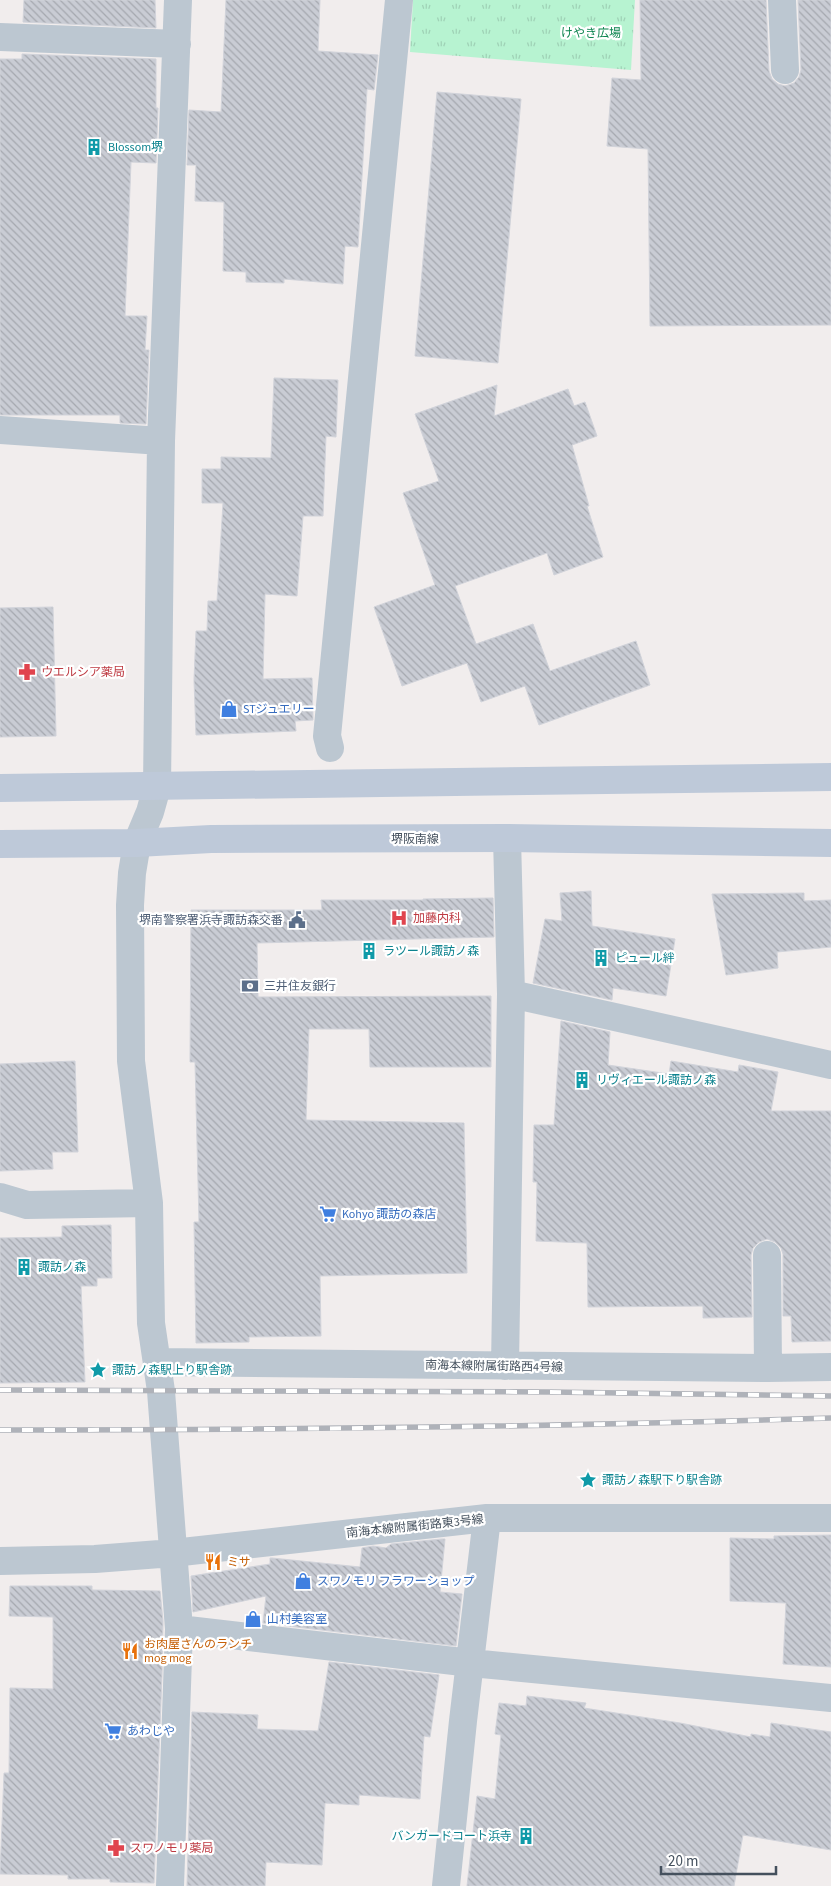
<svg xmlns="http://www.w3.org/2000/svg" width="831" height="1886" viewBox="0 0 831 1886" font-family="'Source Sans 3','Noto Sans JP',sans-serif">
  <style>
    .park { fill: url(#park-tufts) }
    .building { fill: url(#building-back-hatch); stroke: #d1d3da }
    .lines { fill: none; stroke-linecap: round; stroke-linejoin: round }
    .minor { stroke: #bcc7d1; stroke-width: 28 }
    .secondary { stroke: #bec9d9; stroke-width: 28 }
    .rail-casing { stroke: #afb2b9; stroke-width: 5.5 }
    .rail { stroke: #fff; stroke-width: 4; stroke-dasharray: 11; stroke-linecap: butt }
    .labels { text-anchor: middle; stroke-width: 4.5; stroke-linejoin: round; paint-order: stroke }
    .park-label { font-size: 12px; fill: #0e8550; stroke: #fff }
    .culture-label { font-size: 12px; fill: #0d838f; stroke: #fff; text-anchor: start }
    .health-label { font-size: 12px; fill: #be3a42; stroke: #fff; text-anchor: start }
    .shop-label { font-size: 12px; fill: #366cbe; stroke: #fff; text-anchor: start }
    .street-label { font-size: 12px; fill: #44505d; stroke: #fff }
    .service-label { font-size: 12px; fill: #4e5e75; stroke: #fff; text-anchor: end }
    .food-label { font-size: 12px; fill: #c56008; stroke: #fff; text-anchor: start }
  </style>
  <defs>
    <pattern id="park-tufts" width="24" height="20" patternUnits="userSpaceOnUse" patternTransform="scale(1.25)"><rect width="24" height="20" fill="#b7f3d1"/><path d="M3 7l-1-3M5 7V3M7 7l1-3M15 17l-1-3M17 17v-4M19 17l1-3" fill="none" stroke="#9fd2b6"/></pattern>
    <pattern id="building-back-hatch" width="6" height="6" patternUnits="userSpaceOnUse" patternTransform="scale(1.25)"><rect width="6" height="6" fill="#c9ccd4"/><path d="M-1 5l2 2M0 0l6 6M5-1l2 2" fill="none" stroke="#a5a8af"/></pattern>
  </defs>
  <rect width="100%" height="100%" fill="#f1eded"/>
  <path class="park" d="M413 0H635L631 70 410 52Z"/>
  <path class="building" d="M24 0H155L156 28 23 22Z
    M226 0H320L318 51 378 55 374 90 367 89 358 247 345 246 343 284 284 279V283L246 282V272L223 271 224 202 195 201 196 165H187L189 110 221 112Z
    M640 0H766L769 71 772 79 778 84 785 86 794 83 799 77 801 70 798 0H831V325L650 326 648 149 607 146 612 78 641 80Z
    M22 54 156 59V108H158L156 163 131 162 125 316H147L145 350H149L146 424 120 423V415H0V59H22Z
    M437 92 521 99 498 363 415 356Z
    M274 378 338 380 336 437 326 436 323 516H303L297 596 265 594 263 679 312 678 313 720 295 721 296 731 196 735 194 680 196 631H207L208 601H217L223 503H202V469H221V457L271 458Z
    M497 385 494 416 568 389 574 406 585 402 597 436 572 445 589 506H587L603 557 554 575 547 553 455 586 476 644 533 624 550 671 636 641 650 685 539 725 525 686 481 702 467 663 402 686 374 607 435 585 403 493 439 481 415 414Z
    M53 607 56 736 0 737V608Z
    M591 891 592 926 675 939 666 996 613 988 612 1000 533 983 545 919 562 921 560 893Z
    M804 893V901L831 900V947L777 952 778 968 726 975 712 894Z
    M493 898 494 937 257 943 258 997 491 996V1067H370L369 1029H309L306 1120 464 1123 467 1273 320 1276 321 1336 249 1337V1342L196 1343 194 1222H199L195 1062H190L191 910H322L321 900H423V899Z
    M561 1021 610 1032 608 1065 669 1074 671 1061 738 1072 739 1065 778 1072 771 1111H831V1341L792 1342 791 1316H783V1254L781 1248 775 1242 767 1239 759 1242 753 1248 751 1255 752 1317 703 1318V1306L588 1307 587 1243 536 1241 537 1182H533L534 1125H554Z
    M75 1061 78 1152H52L53 1169 0 1171V1064Z
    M111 1225 112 1278H97V1286H81L85 1382 0 1383V1238L62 1237V1226Z
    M831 1535V1667L783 1664 786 1603 730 1601V1538L774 1539V1536Z
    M442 1539H445L440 1592 462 1594 456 1646 263 1623 266 1596 193 1612 191 1576 270 1564V1558H272L360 1567 362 1548 373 1546 386 1548 391 1544Z
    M10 1586H92V1590L160 1591 163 1621 162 1675 154 1883 110 1882V1879H68V1875L0 1874 4 1773H9L10 1688 53 1689V1617L9 1616Z
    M329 1662 439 1675 430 1737 424 1736 420 1799 359 1795V1805L325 1803 322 1865 266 1862 265 1886H187L192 1712 258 1715 257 1729 318 1731Z
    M527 1696 586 1703 584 1708 680 1723 751 1737V1734L770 1737 771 1723 831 1732V1850L743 1835 734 1886H467L477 1796 495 1799 501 1735 495 1734 499 1703 526 1706Z"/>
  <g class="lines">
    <path class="minor" d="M782 0 785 70
      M0 37 177 44
      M0 430 161 441
      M330 748 327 736 399 0
      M511 994 831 1065
      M0 1197 27 1205 149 1203
      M767 1255 768 1368
      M158 1362 768 1368 831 1367
      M505 1366 511 994 507 838
      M0 1561 95 1559 173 1553 487 1518H831
      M179 1629 471 1663 831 1698
      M170 1886 179 1629 161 1391 151 1323 149 1203 131 1061 130 905 132 873 137 843 150 812 157 787 161 441 178 0
      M446 1886 463 1721 487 1518"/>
    <path class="secondary" d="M0 788 831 777
      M0 844 137 843 211 839 507 838 831 843"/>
    <g class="rail-casing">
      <path id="rail" d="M0 1390 550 1392 831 1396
        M0 1430C277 1430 554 1427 831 1418"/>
    </g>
    <use href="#rail" class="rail"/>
  </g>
  <defs>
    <g id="building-bare" transform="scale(1.35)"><path d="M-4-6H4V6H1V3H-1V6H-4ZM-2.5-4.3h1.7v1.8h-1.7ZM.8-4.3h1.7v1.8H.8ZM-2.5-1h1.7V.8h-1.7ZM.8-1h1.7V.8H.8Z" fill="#0f9aa8" stroke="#fff" stroke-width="2.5" paint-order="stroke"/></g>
    <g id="pharmacy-bare" transform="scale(1.35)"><path d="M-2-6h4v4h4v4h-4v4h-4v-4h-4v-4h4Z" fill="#e0444e" stroke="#fff" stroke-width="2.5" paint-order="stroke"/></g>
    <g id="shop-bare" transform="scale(1.35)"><path d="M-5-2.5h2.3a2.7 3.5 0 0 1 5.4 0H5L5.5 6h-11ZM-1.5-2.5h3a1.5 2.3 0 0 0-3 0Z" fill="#3f7fe0" stroke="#fff" stroke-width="2.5" paint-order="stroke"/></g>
    <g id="hospital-bare" transform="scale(1.35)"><path d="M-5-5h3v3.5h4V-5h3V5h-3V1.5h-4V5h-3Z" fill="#e0444e" stroke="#fff" stroke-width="2.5" paint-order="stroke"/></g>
    <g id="civic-bare" transform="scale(1.35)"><path d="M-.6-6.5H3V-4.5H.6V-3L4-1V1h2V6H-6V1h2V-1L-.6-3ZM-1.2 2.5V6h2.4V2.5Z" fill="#5c6f8a" stroke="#fff" stroke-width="2.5" paint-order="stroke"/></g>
    <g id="bank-bare" transform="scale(1.35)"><path d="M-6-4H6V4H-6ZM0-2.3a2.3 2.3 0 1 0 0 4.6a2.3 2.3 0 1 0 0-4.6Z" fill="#5c6f8a" stroke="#fff" stroke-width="2.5" paint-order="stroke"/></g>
    <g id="supermarket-bare" transform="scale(1.35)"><path d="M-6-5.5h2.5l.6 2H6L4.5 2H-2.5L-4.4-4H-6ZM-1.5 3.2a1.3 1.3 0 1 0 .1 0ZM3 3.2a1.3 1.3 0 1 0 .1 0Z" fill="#3f7fe0" stroke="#fff" stroke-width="2.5" paint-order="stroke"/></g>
    <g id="sight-bare" transform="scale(1.35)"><path d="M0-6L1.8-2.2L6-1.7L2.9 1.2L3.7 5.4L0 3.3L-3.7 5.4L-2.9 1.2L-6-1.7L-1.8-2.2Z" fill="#0f9aa8" stroke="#fff" stroke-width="2.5" paint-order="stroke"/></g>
    <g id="restaurant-bare" transform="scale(1.35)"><path d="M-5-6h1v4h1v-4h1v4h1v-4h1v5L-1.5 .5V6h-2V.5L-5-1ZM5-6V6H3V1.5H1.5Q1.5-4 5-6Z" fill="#e8710a" stroke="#fff" stroke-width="2.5" paint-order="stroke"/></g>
  </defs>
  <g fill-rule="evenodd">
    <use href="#building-bare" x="94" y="147"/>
    <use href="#pharmacy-bare" x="27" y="672"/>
    <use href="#shop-bare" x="229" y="709"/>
    <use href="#hospital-bare" x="399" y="918"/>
    <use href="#civic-bare" x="297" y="920"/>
    <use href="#building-bare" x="369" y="951"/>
    <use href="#building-bare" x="601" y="958"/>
    <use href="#bank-bare" x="250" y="986"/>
    <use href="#building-bare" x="582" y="1080"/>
    <use href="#supermarket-bare" x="328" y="1214"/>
    <use href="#building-bare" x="24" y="1267"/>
    <use href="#sight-bare" x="98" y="1370"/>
    <use href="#sight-bare" x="588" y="1480"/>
    <use href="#restaurant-bare" x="213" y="1562"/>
    <use href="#shop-bare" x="303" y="1581"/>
    <use href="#shop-bare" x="253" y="1619"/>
    <use href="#restaurant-bare" x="130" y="1651"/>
    <use href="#supermarket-bare" x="113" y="1731"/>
    <use href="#building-bare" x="526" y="1836"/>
    <use href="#pharmacy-bare" x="116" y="1848"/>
  </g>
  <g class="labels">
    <g class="park-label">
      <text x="591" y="37">けやき広場</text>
    </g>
    <g class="culture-label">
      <text x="108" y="151">Blossom堺</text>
      <text x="383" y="955">ラツール諏訪ノ森</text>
      <text x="615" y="962">ピュール絆</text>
      <text x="596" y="1084">リヴィエール諏訪ノ森</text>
      <text x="38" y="1271">諏訪ノ森</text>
      <text x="112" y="1374">諏訪ノ森駅上り駅舎跡</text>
      <text x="602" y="1484">諏訪ノ森駅下り駅舎跡</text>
      <text x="512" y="1840" text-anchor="end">バンガードコート浜寺</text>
    </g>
    <g class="health-label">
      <text x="41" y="676">ウエルシア薬局</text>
      <text x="413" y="922">加藤内科</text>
      <text x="130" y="1852">スワノモリ薬局</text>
    </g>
    <g class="shop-label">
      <text x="243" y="713">STジュエリー</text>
      <text x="342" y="1218">Kohyo 諏訪の森店</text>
      <text x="317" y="1585">スワノモリ フラワーショップ</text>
      <text x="267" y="1623">山村美容室</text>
      <text x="127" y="1735">あわじや</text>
    </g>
    <g class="street-label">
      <text x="415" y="843">堺阪南線</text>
      <text transform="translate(494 1366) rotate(1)" y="4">南海本線附属街路西4号線</text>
      <text transform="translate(415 1526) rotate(-6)" y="4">南海本線附属街路東3号線</text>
    </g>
    <g class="service-label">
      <text x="283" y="924">堺南警察署浜寺諏訪森交番</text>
      <text x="264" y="990" text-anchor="start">三井住友銀行</text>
    </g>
    <g class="food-label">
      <text x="227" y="1566">ミサ</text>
      <text x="144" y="1648">お肉屋さんのランチ<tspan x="144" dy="14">mog mog</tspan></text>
    </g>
  </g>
  <path d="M661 1866v8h115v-8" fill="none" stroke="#44505d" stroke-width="2.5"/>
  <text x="668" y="1866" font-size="15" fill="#44505d" stroke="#ffffff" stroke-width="4" paint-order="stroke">20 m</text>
</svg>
